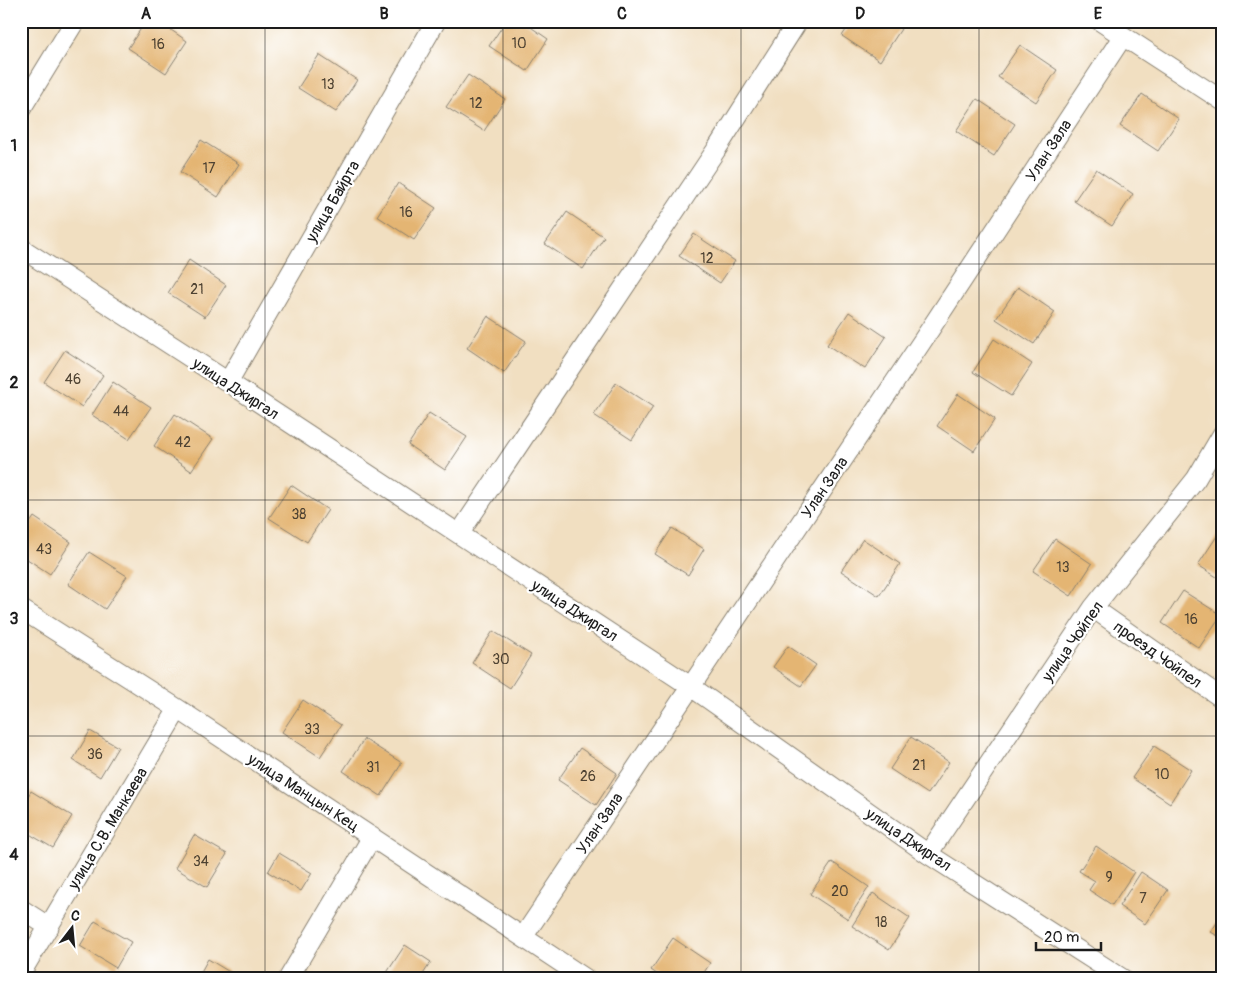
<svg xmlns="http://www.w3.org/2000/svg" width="1244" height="1000" viewBox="0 0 1244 1000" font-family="Pangolin,sans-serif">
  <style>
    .building { fill: #e4b573 }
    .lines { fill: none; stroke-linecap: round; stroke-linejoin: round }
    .street-casing { stroke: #867e6e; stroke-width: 21 }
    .street { stroke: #fff; stroke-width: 19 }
    .grid { fill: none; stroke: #1c1c1c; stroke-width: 1; stroke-opacity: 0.55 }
    .labels { text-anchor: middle; stroke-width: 4.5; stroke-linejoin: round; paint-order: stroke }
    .number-label { font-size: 14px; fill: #4e4232 }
    .street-label { font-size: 16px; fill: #1c1c1c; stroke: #fff }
    .neatline { fill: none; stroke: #1c1c1c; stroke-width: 2 }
    .grid-label { font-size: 16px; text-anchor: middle; font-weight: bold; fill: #1c1c1c }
  </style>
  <rect width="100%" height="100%" fill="#fff"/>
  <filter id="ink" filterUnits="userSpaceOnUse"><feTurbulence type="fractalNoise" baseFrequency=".02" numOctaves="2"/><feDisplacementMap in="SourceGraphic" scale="10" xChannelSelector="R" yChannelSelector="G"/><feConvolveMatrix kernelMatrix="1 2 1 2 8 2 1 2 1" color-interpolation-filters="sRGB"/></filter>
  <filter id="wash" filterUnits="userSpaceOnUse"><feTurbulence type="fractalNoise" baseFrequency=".0096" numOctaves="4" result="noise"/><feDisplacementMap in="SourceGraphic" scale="20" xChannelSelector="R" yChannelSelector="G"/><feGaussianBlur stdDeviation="1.12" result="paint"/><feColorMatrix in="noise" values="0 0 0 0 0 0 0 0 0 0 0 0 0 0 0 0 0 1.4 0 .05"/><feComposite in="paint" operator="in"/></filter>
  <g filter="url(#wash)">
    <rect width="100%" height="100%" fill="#f1dfc1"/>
    <g id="blocks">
      <path class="building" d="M146 21H158L187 41 166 73 128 48Z
        M506 21H522L548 39 527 71 489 46Z
        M852 21H890L901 29 880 61 842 36Z
        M1210 21H1223V30Z
        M1020 45 1057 70 1036 102 998 77Z
        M319 55 357 80 336 112 298 88Z
        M468 75 505 99 484 131 446 107Z
        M1142 94 1179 119 1158 151 1120 126Z
        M977 99 1015 124 994 156 956 131Z
        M201 140 239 164 218 197 180 172Z
        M1096 169 1133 194 1112 226 1074 201Z
        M398 183 436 208 414 240 377 216Z
        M567 212 604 237 583 269 545 244Z
        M694 234 735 261 720 283 679 256Z
        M189 260 226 285 205 317 168 293Z
        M1018 287 1055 312 1034 344 996 319Z
        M849 312 886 337 865 369 827 345Z
        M488 316 526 341 504 373 467 348Z
        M994 339 1032 364 1011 396 973 372Z
        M65 350 103 375 82 407 44 382Z
        M113 382 151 407 129 439 92 415Z
        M616 383 653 407 632 440 594 415Z
        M958 394 995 419 974 451 937 426Z
        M429 413 467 437 445 470 408 445Z
        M175 414 213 439 191 471 154 446Z
        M291 485 328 510 307 542 269 518Z
        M34 517 71 542 50 574 21 555V536Z
        M672 528 704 549 688 575 655 554Z
        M1219 533 1223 535V581L1198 565Z
        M863 539 900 564 879 596 841 571Z
        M1055 539 1092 564 1071 596 1033 571Z
        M89 552 127 576 105 609 68 584Z
        M1183 591 1221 615 1199 648 1162 623Z
        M493 631 531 655 510 688 472 663Z
        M788 646 816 665 801 686 773 667Z
        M303 700 341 725 320 757 282 732Z
        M90 731 118 747 100 777 73 760Z
        M911 737 949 762 928 794 890 769Z
        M364 739 402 763 381 796 343 771Z
        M1154 746 1191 770 1170 803 1132 778Z
        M580 748 617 773 596 805 558 780Z
        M31 791 72 816 53 848 21 829V808Z
        M194 835 227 854 207 887 175 868Z
        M1096 846 1134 872 1112 905 1089 890 1095 881 1079 871Z
        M279 853 312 873 301 891 268 872Z
        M832 862 869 887 848 919 810 894Z
        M1141 872 1168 890 1145 924 1119 906Z
        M873 893 910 918 889 950 852 926Z
        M1223 913V939L1211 932Z
        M95 921 131 942 116 968 80 946Z
        M673 938 710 963 700 979H664L651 970Z
        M405 945 431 962 420 979H393L386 974Z
        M208 959 241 979H197Z"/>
    </g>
  </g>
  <g filter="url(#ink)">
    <use href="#blocks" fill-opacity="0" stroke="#867e6e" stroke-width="1"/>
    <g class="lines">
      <g class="street-casing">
        <path id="street" d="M1100 21 1223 101
          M21 109 75 21
          M21 248 228 382 690 686 928 854 1123 979
          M228 382 436 21
          M459 534 716 150 798 21
          M1093 608 1223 699
          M21 609 178 709 586 979
          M928 854 1093 608 1196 479 1223 433
          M21 909 49 927
          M523 937 923 340 1123 36
          M21 973 178 709
          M288 979 372 837"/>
      </g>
      <use href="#street" class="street"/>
    </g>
  </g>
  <path class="grid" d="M265 21V979M503 21V979M741 21V979M979 21V979M21 264H1223M21 500H1223M21 736H1223"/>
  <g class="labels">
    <g class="number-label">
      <text x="519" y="48">10</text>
      <text x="158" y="49">16</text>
      <text x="328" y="89">13</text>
      <text x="476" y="108">12</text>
      <text x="209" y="173">17</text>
      <text x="406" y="217">16</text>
      <text x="707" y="263">12</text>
      <text x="197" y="294">21</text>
      <text x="73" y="384">46</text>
      <text x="121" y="416">44</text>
      <text x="183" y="447">42</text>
      <text x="299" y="519">38</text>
      <text x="44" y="554">43</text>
      <text x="1063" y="572">13</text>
      <text x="1191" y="624">16</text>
      <text x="501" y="664">30</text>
      <text x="312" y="734">33</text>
      <text x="95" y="759">36</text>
      <text x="919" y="770">21</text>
      <text x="373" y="772">31</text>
      <text x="1162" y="779">10</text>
      <text x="588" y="781">26</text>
      <text x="201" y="866">34</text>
      <text x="1109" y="882">9</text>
      <text x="840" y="896">20</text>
      <text x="1143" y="903">7</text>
      <text x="881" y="927">18</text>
    </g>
    <g class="street-label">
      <text transform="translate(1048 150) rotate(-57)" y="6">Улан Зала</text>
      <text transform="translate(332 201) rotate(-60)" y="6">улица Байрта</text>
      <text transform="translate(236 388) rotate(33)" y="6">улица Джиргал</text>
      <text transform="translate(824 487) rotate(-56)" y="6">Улан Зала</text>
      <text transform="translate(575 610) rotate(33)" y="6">улица Джиргал</text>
      <text transform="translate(1072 641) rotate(-55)" y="6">улица Чойпел</text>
      <text transform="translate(1158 654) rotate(35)" y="6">проезд Чойпел</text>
      <text transform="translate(304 792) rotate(33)" y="6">улица Манцын Кец</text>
      <text transform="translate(599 823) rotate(-56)" y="6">Улан Зала</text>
      <text transform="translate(107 828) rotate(-59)" y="6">улица С.В. Манкаева</text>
      <text transform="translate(909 839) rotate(34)" y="6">улица Джиргал</text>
    </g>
  </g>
  <rect width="1244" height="1000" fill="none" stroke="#fff" stroke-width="55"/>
  <g transform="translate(72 928) rotate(16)" stroke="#ffffff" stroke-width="4" paint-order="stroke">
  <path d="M0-4L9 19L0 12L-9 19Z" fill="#1c1c1c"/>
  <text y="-8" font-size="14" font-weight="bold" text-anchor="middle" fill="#1c1c1c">С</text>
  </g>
  <path d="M1036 942v8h65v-8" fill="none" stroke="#1c1c1c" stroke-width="2.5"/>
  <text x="1044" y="942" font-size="15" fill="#1c1c1c" stroke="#ffffff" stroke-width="4" paint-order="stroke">20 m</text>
  <rect x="28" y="28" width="1188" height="944" class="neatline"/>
  <g class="grid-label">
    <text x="146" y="19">A</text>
    <text x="384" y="19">B</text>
    <text x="622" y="19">C</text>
    <text x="860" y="19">D</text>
    <text x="1098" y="19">E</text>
    <text x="14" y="151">1</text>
    <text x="14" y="388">2</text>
    <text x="14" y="624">3</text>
    <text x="14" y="860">4</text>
  </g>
</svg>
